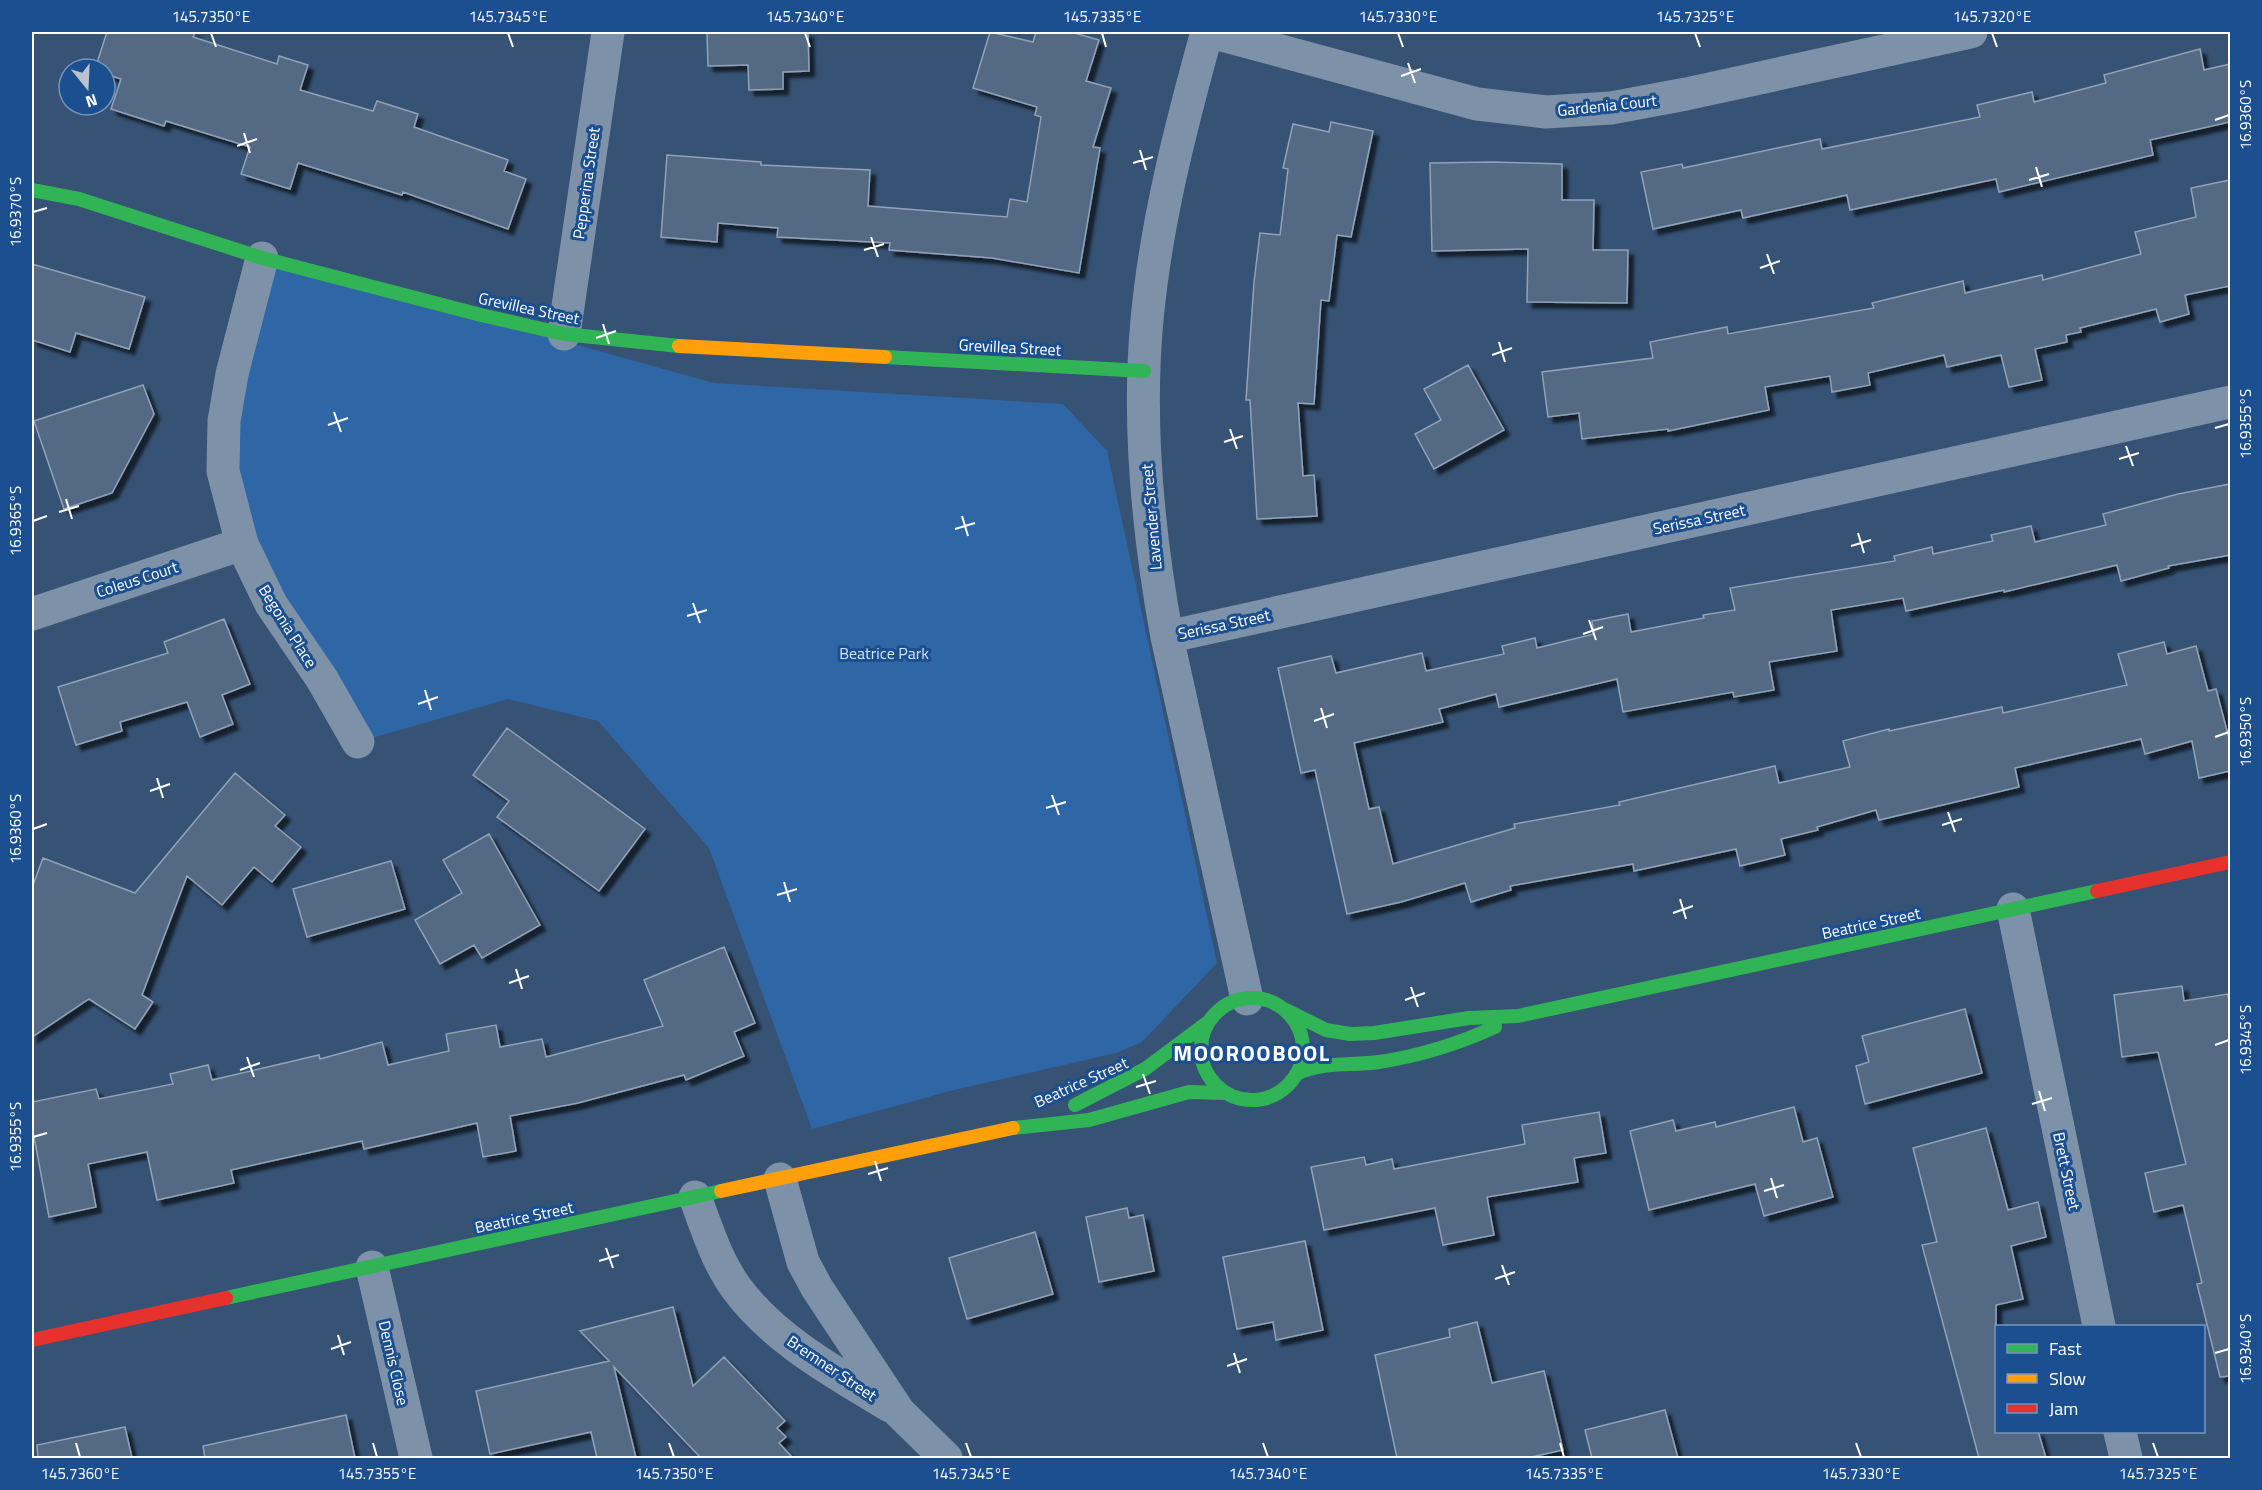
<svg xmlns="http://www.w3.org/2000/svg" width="2262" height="1490" viewBox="0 0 2262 1490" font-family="'Titillium Web',sans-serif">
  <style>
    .green { fill: #2f66a5 }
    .building { fill: #526984; stroke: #92a2b6; stroke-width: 1.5; filter: url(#shadow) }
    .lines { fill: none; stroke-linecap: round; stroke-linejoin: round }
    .street { stroke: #7d92a8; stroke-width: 33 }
    .fast { stroke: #30b455; stroke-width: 14 }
    .slow { stroke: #ff9f0a; stroke-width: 14 }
    .jam { stroke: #e5322d; stroke-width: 14 }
    .ticks { fill: none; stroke: #fff; stroke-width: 2 }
    .labels { text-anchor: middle; stroke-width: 6; stroke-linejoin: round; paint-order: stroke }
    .street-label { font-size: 16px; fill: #fff; stroke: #1b4f8f }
    .park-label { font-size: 16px; fill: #cfe3fa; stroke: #1b4f8f }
    .district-label { font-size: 22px; font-weight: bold; letter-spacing: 1.5px; fill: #fff; stroke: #1b4f8f }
    .neatline { fill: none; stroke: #fff; stroke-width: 2 }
    .ticks-label { font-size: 15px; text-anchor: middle; fill: #fff }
  </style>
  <defs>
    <filter id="shadow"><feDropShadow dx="5.5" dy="5.5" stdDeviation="1.5" flood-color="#0009"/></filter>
  </defs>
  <rect width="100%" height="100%" fill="#365274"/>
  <path class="green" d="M249 254 714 383 1063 404 1107 451 1217 963 1142 1042 1116 1053 950 1091 812 1129 709 848 598 721 508 699 358 742 242 544 224 421Z"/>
  <path class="building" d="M107 32H195L193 37 277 64 279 56 308 65 300 90 373 111 377 101 418 114 414 127 508 160 504 171 526 179 508 229 403 192 402 195 298 163 290 189 241 174 250 147 166 121 164 126 111 109 121 79 105 74V69H95Z
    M707 32H808L809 71 783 72V89L749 90 748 65 708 66Z
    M990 32 1033 42 1036 32H1071L1099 40 1086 81 1111 88 1093 147 1100 148 1079 273 992 258 889 250 890 243 777 237 778 228 718 223 717 242 661 237 667 155 761 162V165L870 170 868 206 1007 217 1010 199 1027 202 1041 117 1035 115 1037 107 973 88Z
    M2200 49 2204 70 2230 64V122L2150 140 2153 155 1999 192 1996 179 1850 210 1847 195 1743 218 1741 210 1653 229 1641 172 1682 164 1683 168 1820 139 1822 149 1980 117 1977 105 2032 92 2034 102 2106 83 2104 75Z
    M1331 122 1373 131 1351 237 1337 235 1329 301 1321 300 1314 404 1298 403 1303 476 1314 475 1317 516 1257 519 1250 400H1246L1254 282 1260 233 1280 235 1288 169 1283 168 1293 124 1329 132Z
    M1492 162 1562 164V200H1594L1593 250H1628L1627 303 1527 302 1528 249 1432 251 1430 163Z
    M2230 180V286L2185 295 2189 314 2160 322 2156 309 2080 328 2081 332 2066 335 2067 342 2035 349 2042 380 2009 387 2001 355 1947 367 1944 355 1868 373 1870 385 1832 392 1830 376 1765 387 1769 410 1668 431V429L1582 439 1579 413 1548 417 1542 372 1653 358 1650 342 1727 327 1728 334 1874 308 1872 303 1963 281 1965 293 2042 275 2043 280 2141 254 2135 232 2196 217 2191 188Z
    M32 264 145 297 129 349 76 333 70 352 32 340Z
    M1468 365 1504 430 1434 469 1415 434 1441 420 1424 389Z
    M143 385 154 414 112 493 64 509 34 421Z
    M2230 484V555L2168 566 2169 568 2121 581 2117 565 2004 592V590L1906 611 1903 598 1831 610 1837 651 1769 662 1774 690 1734 697 1733 692 1623 712 1617 679 1499 707 1496 694 1439 709 1443 722 1354 743 1369 809 1379 807 1393 864 1515 828 1514 824 1620 805 1619 802 1775 766 1779 783 1850 767 1843 741 1889 729V731L2002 707 2003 713 2127 685 2118 654 2164 642 2167 654 2196 646 2208 691 2216 689 2230 742V771L2199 778 2192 741 2145 754 2141 739 2015 768 2019 787 1879 820 1876 810 1817 827 1818 830 1781 839 1785 855 1740 866 1736 849 1634 871 1633 864 1510 886 1511 890 1471 902 1465 883 1401 902 1347 914 1315 770 1301 773 1278 668 1331 656 1336 673 1422 653 1426 671 1504 654 1502 646 1535 638 1537 648 1594 634 1592 621 1628 614 1631 632 1704 618 1703 615 1735 610 1730 588 1895 561 1894 556 1932 547 1933 554 1993 541 1991 535 2031 526 2035 542 2106 525 2103 514 2178 494Z
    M224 619 250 684 222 695 233 724 200 737 187 702 120 722 122 731 76 745 58 687 168 653 164 642Z
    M507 728 645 829 599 891 497 817 509 801 473 775Z
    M235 773 285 815 275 826 301 847 272 882 254 867 222 905 187 876 142 995 153 1002 135 1029 89 999 32 1037V888L43 858 135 893Z
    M489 834 540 925 482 958 474 945 440 964 415 920 462 893 443 860Z
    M391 861 405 909 307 937 293 889Z
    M724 947 755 1023 734 1032 744 1056 686 1080 684 1075 578 1103 510 1116 516 1151 483 1157 477 1123 364 1149 362 1141 231 1170 234 1183 157 1200 147 1152 88 1164 96 1207 49 1217 32 1126V1102L96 1089 99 1099 173 1084 170 1074 208 1065 212 1080 319 1055 320 1059 382 1042 388 1065 449 1051 446 1034 496 1025 500 1047 542 1039 546 1057 663 1026 644 980Z
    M2182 986 2184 1001 2228 994 2230 1011V1376L2220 1377 2197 1284 2202 1283 2183 1205 2154 1212 2145 1173 2186 1164 2158 1052 2122 1057 2114 995Z
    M1965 1009 1982 1073 1865 1104 1856 1066 1869 1062 1862 1036Z
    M1794 1107 1803 1142 1817 1138 1833 1197 1764 1216 1755 1184 1649 1210 1630 1131 1673 1120 1676 1131 1715 1122 1716 1127Z
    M1599 1112 1606 1153 1574 1158 1578 1182 1487 1197 1494 1235 1443 1245 1435 1208 1324 1230 1311 1167 1364 1157 1366 1165 1392 1159 1394 1169 1525 1144 1522 1125Z
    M1986 1128 2008 1210 2038 1202 2046 1237 2011 1246 2023 1299 1996 1305V1431H2038L2046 1458H1979L1922 1245 1937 1242 1913 1148Z
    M1127 1208 1129 1218 1143 1215 1154 1271 1099 1282 1086 1217Z
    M1035 1232 1053 1294 967 1319 949 1258Z
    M1305 1241 1323 1330 1276 1340 1273 1322 1237 1329 1223 1257Z
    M673 1307 693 1386 724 1357 785 1421 777 1428 786 1437 779 1443 793 1458H701L614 1367 636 1458H597L591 1432 490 1454 476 1391 609 1361 580 1331Z
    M1477 1322 1492 1383 1544 1371 1563 1450 1527 1458H1397L1375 1355 1450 1337 1449 1329Z
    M1665 1410 1678 1458H1592L1585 1430Z
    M346 1415 355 1458H205L203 1446Z
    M125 1427 132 1458H38L37 1445Z"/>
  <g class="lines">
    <path class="street" d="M1207 32C1181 126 1156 222 1147 320 1137 426 1148 533 1167 637L1247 999
      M1211 32 1477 104 1546 112 1611 108 1686 94 1971 32
      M262 258 232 374 224 421 223 471 242 544 271 604 322 679 358 742
      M564 334 608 32
      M32 614 242 544
      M1167 637 2230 402
      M2013 909 2099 1326
      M780 1179 803 1262 817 1288 899 1412 946 1458
      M695 1197C707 1229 717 1262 737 1289 776 1341 836 1373 890 1406
      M372 1267 416 1458
      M2120 1432 2126 1458"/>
    <path class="fast" d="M32 190 79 199 262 258 481 315 564 334 679 346
      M885 357 1144 371
      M1201 1049a51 51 0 1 1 102 0a51 51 0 1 1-102 0Z
      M1286 1010 1326 1030 1350 1034 1374 1033 1469 1018 1518 1016 2097 891
      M1296 1074C1323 1061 1350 1066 1379 1062 1419 1056 1458 1044 1495 1027
      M1075 1105 1145 1069 1208 1022
      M1013 1128 1089 1120 1189 1092 1225 1093
      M226 1298 721 1191"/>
    <path class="slow" d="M679 346 885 357
      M721 1191 1013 1128"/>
    <path class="jam" d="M2097 891 2230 862
      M32 1340 226 1298"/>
  </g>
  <path class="ticks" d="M211 33 216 47M508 33 513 47M805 33 810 47M1102 33 1106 47M1398 33 1403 47M1695 33 1700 47M1992 33 1997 47M1408 63 1415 83M1401 76 1421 69M2215 120 2229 115M244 133 250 153M237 146 257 139M1140 150 1146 170M1133 163 1153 157M2036 167 2042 187M2029 180 2049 174M33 212 47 208M871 237 878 257M864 250 884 244M1767 254 1774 274M1760 268 1780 261M603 324 609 344M596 338 616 331M1499 342 1505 362M1492 355 1512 348M334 412 341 432M328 425 348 418M2215 428 2229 424M1230 429 1237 449M1224 442 1243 436M2126 446 2133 466M2119 459 2139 453M66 499 72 519M59 512 79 506M962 516 968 536M33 521 47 516M955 529 975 523M1858 533 1864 553M1851 546 1871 540M693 603 700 623M687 616 707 610M1589 620 1596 640M1583 634 1603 627M425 690 431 710M418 704 438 697M1321 708 1327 728M1314 721 1334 714M2215 737 2229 732M157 778 163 798M150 791 170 784M1052 795 1059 815M1046 808 1066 802M1948 812 1955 832M1942 825 1962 819M33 829 47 824M784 882 790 902M777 895 797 889M1680 899 1686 919M1673 913 1693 906M516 969 522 989M509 983 529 976M1411 987 1418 1007M1405 1000 1425 993M2215 1045 2229 1040M247 1057 254 1077M240 1070 260 1063M1143 1074 1150 1094M1136 1087 1156 1081M2039 1091 2045 1111M2032 1104 2052 1098M33 1137 47 1133M875 1161 881 1181M868 1174 888 1168M1771 1178 1777 1198M1764 1191 1784 1185M606 1248 613 1268M599 1261 619 1255M1502 1265 1509 1285M1495 1279 1515 1272M338 1335 344 1355M331 1349 351 1342M1234 1353 1240 1373M2215 1353 2229 1349M1227 1366 1247 1359M76 1443 80 1457M373 1443 377 1457M669 1443 674 1457M966 1443 971 1457M1263 1443 1268 1457M1560 1443 1564 1457M1856 1443 1861 1457M2153 1443 2158 1457"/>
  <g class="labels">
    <g class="street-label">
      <text transform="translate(1607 105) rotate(-6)" y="6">Gardenia Court</text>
      <text transform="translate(586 183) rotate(-82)" y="6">Pepperina Street</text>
      <text transform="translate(529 308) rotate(12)" y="6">Grevillea Street</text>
      <text transform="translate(1010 347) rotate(3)" y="6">Grevillea Street</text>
      <text transform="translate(1151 517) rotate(-95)" y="6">Lavender Street</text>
      <text transform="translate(1699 519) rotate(-12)" y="6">Serissa Street</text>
      <text transform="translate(137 579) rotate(-18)" y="6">Coleus Court</text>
      <text transform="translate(1224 624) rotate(-12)" y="6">Serissa Street</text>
      <text transform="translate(288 626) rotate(58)" y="6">Begonia Place</text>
      <text transform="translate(1871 923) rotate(-12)" y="6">Beatrice Street</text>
      <text transform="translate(1081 1082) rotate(-24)" y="6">Beatrice Street</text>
      <text transform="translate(2067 1171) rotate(78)" y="6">Brett Street</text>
      <text transform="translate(524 1217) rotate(-12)" y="6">Beatrice Street</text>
      <text transform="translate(394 1363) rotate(77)" y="6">Dennis Close</text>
      <text transform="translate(832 1368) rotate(34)" y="6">Bremner Street</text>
    </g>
    <g class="park-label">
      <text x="884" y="659">Beatrice Park</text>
    </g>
    <g class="district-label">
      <text x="1252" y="1061">MOOROOBOOL</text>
    </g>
  </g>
  <rect width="2262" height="1490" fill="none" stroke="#1b4f8f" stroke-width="66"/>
  <rect x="1995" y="1325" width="210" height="108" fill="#1b4f8f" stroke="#7695bc" stroke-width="1.5"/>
  <rect x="2007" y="1344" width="30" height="9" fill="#30b455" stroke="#7695bc" stroke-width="1.5"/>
  <text x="2049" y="1355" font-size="18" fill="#ffffff">Fast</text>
  <rect x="2007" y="1374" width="30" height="9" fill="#ff9f0a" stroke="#7695bc" stroke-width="1.5"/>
  <text x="2049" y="1385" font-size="18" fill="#ffffff">Slow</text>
  <rect x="2007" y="1404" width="30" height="9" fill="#e5322d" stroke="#7695bc" stroke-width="1.5"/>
  <text x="2049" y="1415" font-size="18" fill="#ffffff">Jam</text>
  <g transform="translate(87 87) rotate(162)"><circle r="28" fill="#1b4f8f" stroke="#7695bc" stroke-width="1.5"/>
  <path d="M0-4.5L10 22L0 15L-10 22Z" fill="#b9c2ce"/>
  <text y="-9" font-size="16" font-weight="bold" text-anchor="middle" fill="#ffffff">N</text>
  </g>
  <rect x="33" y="33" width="2196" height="1424" class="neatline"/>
  <g class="ticks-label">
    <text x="211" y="22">145.7350°E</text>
    <text x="508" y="22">145.7345°E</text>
    <text x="805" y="22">145.7340°E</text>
    <text x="1102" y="22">145.7335°E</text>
    <text x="1398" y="22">145.7330°E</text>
    <text x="1695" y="22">145.7325°E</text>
    <text x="1992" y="22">145.7320°E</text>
    <text transform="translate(2246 115) rotate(-90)" y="5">16.9360°S</text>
    <text transform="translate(16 212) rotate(-90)" y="5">16.9370°S</text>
    <text transform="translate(2246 424) rotate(-90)" y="5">16.9355°S</text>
    <text transform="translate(16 521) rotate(-90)" y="5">16.9365°S</text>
    <text transform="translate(2246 732) rotate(-90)" y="5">16.9350°S</text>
    <text transform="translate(16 829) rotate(-90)" y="5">16.9360°S</text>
    <text transform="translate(2246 1040) rotate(-90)" y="5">16.9345°S</text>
    <text transform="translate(16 1137) rotate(-90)" y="5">16.9355°S</text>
    <text transform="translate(2246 1349) rotate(-90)" y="5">16.9340°S</text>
    <text x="80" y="1479">145.7360°E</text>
    <text x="377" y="1479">145.7355°E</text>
    <text x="674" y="1479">145.7350°E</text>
    <text x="971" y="1479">145.7345°E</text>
    <text x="1268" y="1479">145.7340°E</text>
    <text x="1564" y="1479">145.7335°E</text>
    <text x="1861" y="1479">145.7330°E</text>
    <text x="2158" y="1479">145.7325°E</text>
  </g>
</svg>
